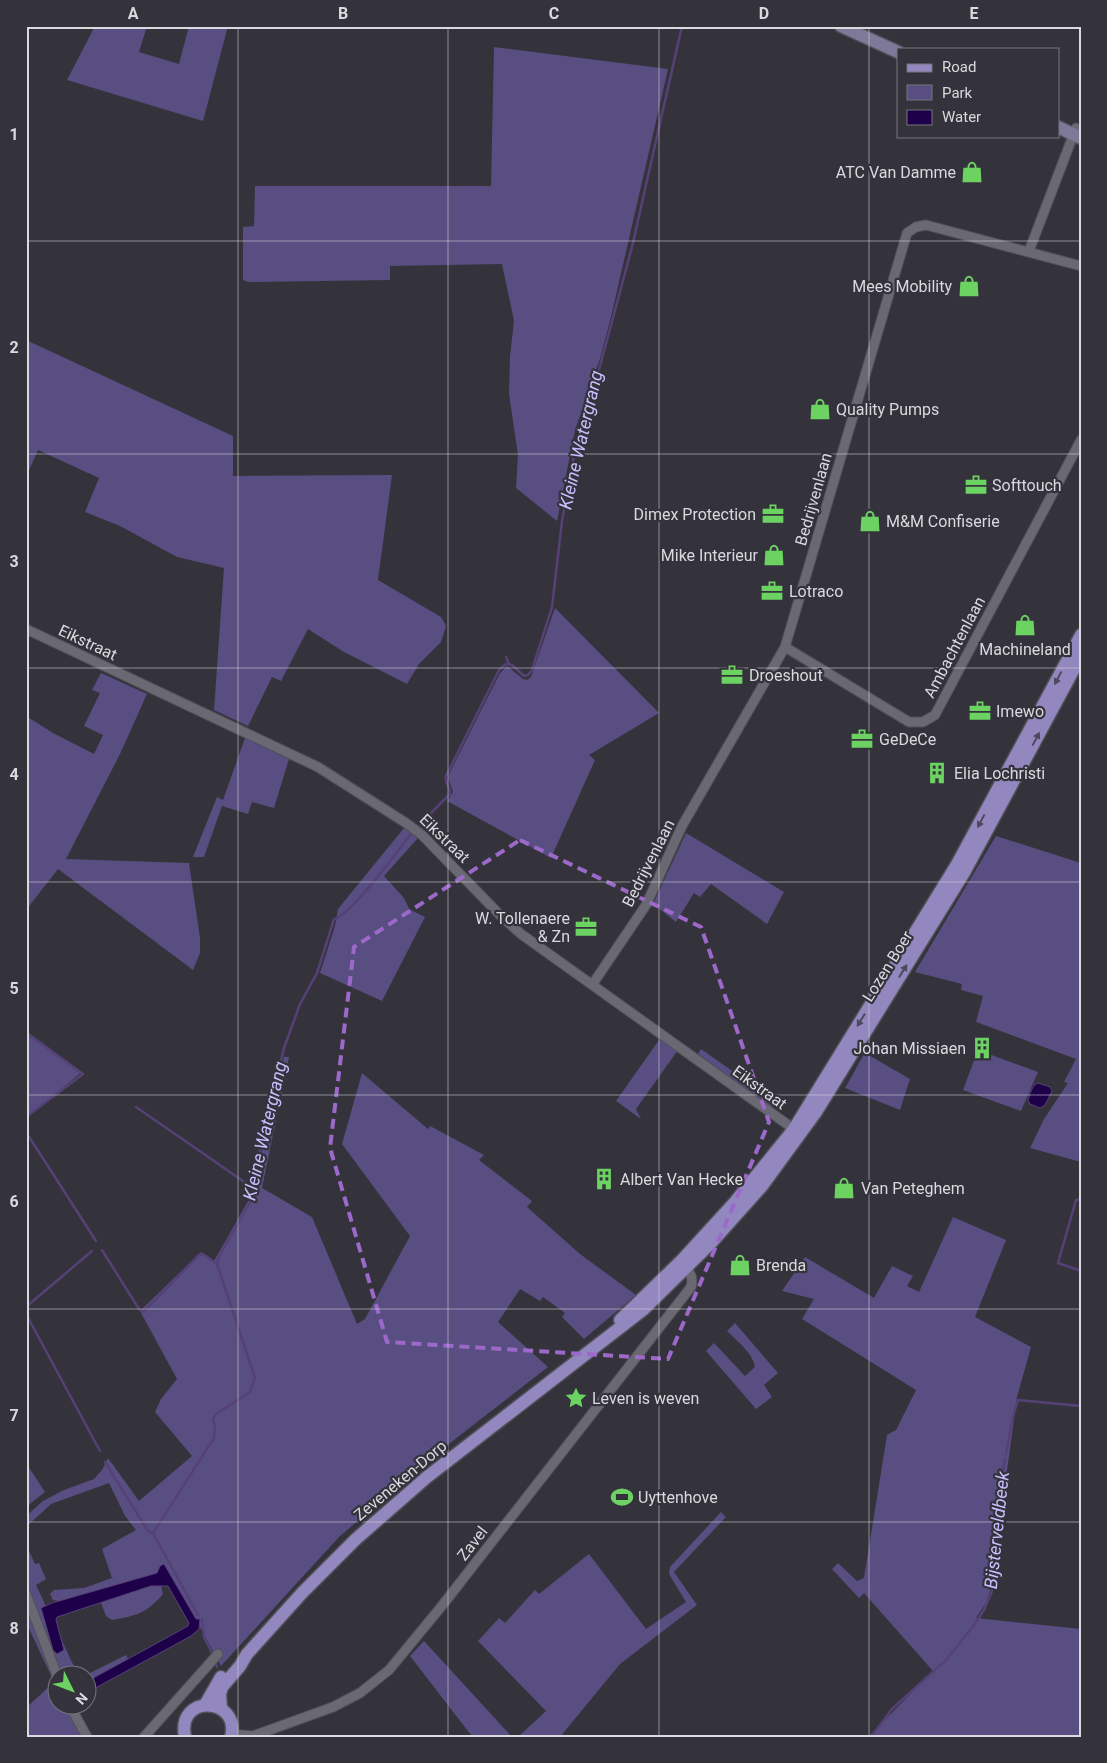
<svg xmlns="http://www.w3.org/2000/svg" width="1107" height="1763" viewBox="0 0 1107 1763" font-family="Roboto,sans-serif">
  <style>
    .green { fill: #584e81 }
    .water { fill: #1e004a; stroke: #564177 }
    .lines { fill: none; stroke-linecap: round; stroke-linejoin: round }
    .stream { stroke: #564177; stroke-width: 2.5 }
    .street-casing { stroke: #515058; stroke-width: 11 }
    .secondary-casing { stroke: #515058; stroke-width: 15 }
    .primary-casing { stroke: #515058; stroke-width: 15 }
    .street { stroke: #6a6973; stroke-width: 9 }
    .secondary { stroke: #7e7999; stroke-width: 12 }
    .primary { stroke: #9288bf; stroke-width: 12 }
    .oneway { fill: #4c485d }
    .marked { fill: none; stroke: #9c69ca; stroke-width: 4; stroke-dasharray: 10 6; stroke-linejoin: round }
    .grid { fill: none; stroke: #dad9df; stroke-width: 1; stroke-opacity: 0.55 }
    .labels { text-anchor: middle; stroke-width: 4.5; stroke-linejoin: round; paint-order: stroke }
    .poi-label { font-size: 16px; fill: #dad9df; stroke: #34333c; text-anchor: start }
    .street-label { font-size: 16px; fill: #dad9df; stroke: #34333c }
    .water-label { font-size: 18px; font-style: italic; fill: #c9beff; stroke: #34333c }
    .neatline { fill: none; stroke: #dad9df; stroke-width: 2 }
    .grid-label { font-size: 16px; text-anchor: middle; font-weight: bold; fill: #dad9df }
  </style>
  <rect width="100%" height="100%" fill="#34333c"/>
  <path class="green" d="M95 26H147L139 52 179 64 189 26H228L203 121 67 80Z
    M494 47 668 69 611 317 600 359 575 430 557 521 516 488 518 455 509 394 510 356 514 321 502 264 390 266V280L248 282 243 280V227L254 226 255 186H491Z
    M26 340 233 436V476L392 475 378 580 441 617 446 626 441 642 419 664 407 684 344 652 308 629 281 681 272 677 248 726 214 710 224 568 177 557 120 526 85 512 99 478 38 450 26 477Z
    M555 608 659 713 589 755 595 760 551 858 447 801 453 792 448 778 449 774 500 673 507 666 523 679 527 680 531 677Z
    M101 673 147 694 120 754 66 859 189 863 200 938V953L193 970 58 869 26 910V716L53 733 94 754 103 735 84 726 100 693 92 690Z
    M245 738 289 759 274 808 252 802 248 814 222 806 204 857H193L217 797 223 800Z
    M404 828 418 838 384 876 404 898 409 909 425 917 382 1001 320 973 335 926 338 909Z
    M686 833 784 892 767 924 711 884 700 897 694 893 676 922 653 904Z
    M996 836 1081 863V1162L1030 1148 1044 1119 1068 1083 1064 1082 1076 1059 976 1022 983 996 961 990 962 984 915 972Z
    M26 1031 82 1072 26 1118Z
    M659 1040 664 1041 678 1050 636 1109 641 1119 616 1101Z
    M701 1049 772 1099 783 1098V1107L769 1106 698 1054Z
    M978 1050 1038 1072 1021 1111 963 1090Z
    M865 1053 910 1079 900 1110 845 1088C852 1077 857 1065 865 1053Z
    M284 1057H289L262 1188 312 1217 357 1324 365 1319 410 1236 342 1144 362 1073 428 1129 430 1126 484 1155 479 1160 532 1201 527 1207 580 1254 636 1295 584 1339 562 1317 565 1313 543 1297 540 1301 520 1289 498 1322 548 1367 427 1461 339 1537 221 1666 200 1627V1619H196L164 1564C154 1571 161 1584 163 1594 147 1613 136 1616 112 1620L106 1616 100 1600 64 1602 53 1600 50 1594 54 1590 84 1588 112 1578 102 1549 136 1530 125 1516 109 1483 51 1504 26 1527V1516L43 1501 64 1490 94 1479 102 1470 108 1458 139 1501 192 1456 155 1412 161 1399 177 1379 140 1311 201 1252 214 1261 251 1196Z
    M953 1217 1006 1240 975 1317 1031 1347 1017 1397 991 1588 986 1603 976 1618 1081 1629V1737H868L933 1671 864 1593 859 1598 832 1569 838 1563 857 1581 864 1578 887 1435 896 1430 916 1390 802 1319 814 1299 782 1291 805 1257 874 1298 892 1266 913 1276 907 1286 919 1292Z
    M735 1323 778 1373 764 1385 772 1397 756 1409 706 1351 714 1343 745 1376 755 1367C752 1352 738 1342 727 1331Z
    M26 1463 45 1492 26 1507Z
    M721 1512 726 1517 674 1572 697 1605 620 1664 560 1737H518L546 1711 478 1641 499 1618 505 1623 535 1590 539 1594 589 1554 646 1629 686 1602 669 1574 670 1567Z
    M26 1544 35 1564 39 1563 46 1579 36 1585 78 1675 58 1676V1706H71L83 1737H26V1708L54 1682 26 1622Z
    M424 1641 512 1737H469L471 1735 410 1656Z
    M126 1655 128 1659 88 1681V1676H84Z"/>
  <path class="water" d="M1038 1083 1050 1087 1052 1091 1045 1105 1040 1108 1030 1104 1028 1100C1030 1094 1032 1085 1038 1083Z
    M164 1564 196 1619H200L199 1629 191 1636 88 1692V1681L188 1626 189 1623 168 1586H151L57 1617 56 1620 64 1650 57 1654 53 1650 41 1608 52 1603 157 1573 160 1566Z"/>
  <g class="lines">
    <path class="stream" d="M506 657 509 664
      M420 824 450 794C451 787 444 783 446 776L499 670 506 664 512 665 524 676 528 675 532 670 552 607 562 521 576 444 596 381 632 247 682 26
      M26 1033 83 1074 26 1117
      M136 1107 253 1188
      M26 1132 96 1241
      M1081 1199 1076 1200 1058 1263 1081 1271
      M102 1250 139 1309 143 1312 199 1255 203 1254 217 1264
      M26 1307 92 1251
      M26 1314 100 1451
      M1006 1454 1013 1416 1018 1400 1081 1406
      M105 1462 148 1531 153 1533
      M198 1615 153 1533 214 1438 215 1428 213 1419 216 1414 250 1392 255 1378 217 1264 219 1256 253 1197 254 1192 252 1185 284 1048 300 1004 317 973 334 919C349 918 399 849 411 834
      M202 1619 204 1637 212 1653
      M216 1663 217 1667
      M871 1737 892 1709 946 1660 974 1625 984 1610 992 1591 999 1491 1005 1459"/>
    <g class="street-casing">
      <path id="street" d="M1029 251 1076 128
        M26 629 318 767 406 823 422 835 501 916 521 934 798 1132
        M785 647 909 722H923L935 715 1081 440
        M592 985 646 905 682 826 785 647 907 233 916 227 926 225 1081 266
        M26 1594 58 1678
        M70 1706 87 1737
        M232 1734 253 1736 333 1707 360 1693 389 1670 441 1607 691 1287C694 1276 689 1272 683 1263
        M144 1737 218 1654"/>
    </g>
    <g class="secondary-casing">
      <path id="secondary" d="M841 26 898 52
        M1058 127 1081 138"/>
    </g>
    <g class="primary-casing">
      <path id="primary" d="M620 1320 681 1261 735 1202 794 1129 956 866 1081 635
        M205 1705 221 1677
        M221 1709 220 1694 222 1687 240 1666 247 1654 302 1593 356 1539 427 1477 644 1309 711 1243 762 1186 816 1112 965 871 1081 656
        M185 1737C176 1693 241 1697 231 1737"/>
    </g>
    <use href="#street" class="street"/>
    <use href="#secondary" class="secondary"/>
    <use href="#primary" class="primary"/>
  </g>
  <defs><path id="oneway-solid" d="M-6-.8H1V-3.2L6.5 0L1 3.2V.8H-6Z" transform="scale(1.25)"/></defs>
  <g class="oneway">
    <use href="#oneway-solid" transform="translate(1058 678) rotate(118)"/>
    <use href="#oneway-solid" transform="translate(1036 739) rotate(-62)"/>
    <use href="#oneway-solid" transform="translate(981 821) rotate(118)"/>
    <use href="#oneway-solid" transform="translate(903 971) rotate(-58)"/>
    <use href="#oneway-solid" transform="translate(861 1020) rotate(122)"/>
  </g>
  <path class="marked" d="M520 840 701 927 769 1122 668 1359 387 1342 330 1148 354 947Z"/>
  <path class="grid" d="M238 26V1737M448 26V1737M659 26V1737M869 26V1737M26 241H1081M26 454H1081M26 668H1081M26 882H1081M26 1095H1081M26 1309H1081M26 1522H1081"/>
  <defs>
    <g id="shop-bare" transform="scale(1.725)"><path d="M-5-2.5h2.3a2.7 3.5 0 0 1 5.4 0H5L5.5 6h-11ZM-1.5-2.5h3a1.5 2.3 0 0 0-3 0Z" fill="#6cd362" stroke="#34333c" stroke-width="2.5" paint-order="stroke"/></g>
    <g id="office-bare" transform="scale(1.725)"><path d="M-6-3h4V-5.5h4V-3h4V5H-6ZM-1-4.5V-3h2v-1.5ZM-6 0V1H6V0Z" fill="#6cd362" stroke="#34333c" stroke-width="2.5" paint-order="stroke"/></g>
    <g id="building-bare" transform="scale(1.725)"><path d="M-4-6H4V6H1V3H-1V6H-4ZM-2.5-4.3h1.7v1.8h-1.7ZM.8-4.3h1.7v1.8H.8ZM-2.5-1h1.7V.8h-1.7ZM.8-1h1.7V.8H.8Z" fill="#6cd362" stroke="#34333c" stroke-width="2.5" paint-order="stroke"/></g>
    <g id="sight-bare" transform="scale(1.725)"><path d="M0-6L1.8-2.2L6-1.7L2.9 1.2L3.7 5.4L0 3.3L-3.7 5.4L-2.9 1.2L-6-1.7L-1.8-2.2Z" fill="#6cd362" stroke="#34333c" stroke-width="2.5" paint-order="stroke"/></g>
    <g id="stadium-bare" transform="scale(1.725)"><path d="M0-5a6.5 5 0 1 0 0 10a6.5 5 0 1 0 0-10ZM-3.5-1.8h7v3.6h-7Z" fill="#6cd362" stroke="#34333c" stroke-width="2.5" paint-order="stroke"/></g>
  </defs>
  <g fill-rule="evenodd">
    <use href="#shop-bare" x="972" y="172"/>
    <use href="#shop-bare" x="969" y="286"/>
    <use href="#shop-bare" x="820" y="409"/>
    <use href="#office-bare" x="976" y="485"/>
    <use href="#office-bare" x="773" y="514"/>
    <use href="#shop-bare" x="870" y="521"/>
    <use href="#shop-bare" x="774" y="555"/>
    <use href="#office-bare" x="772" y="591"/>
    <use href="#shop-bare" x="1025" y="625"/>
    <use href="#office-bare" x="732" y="675"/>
    <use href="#office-bare" x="980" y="711"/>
    <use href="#office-bare" x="862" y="739"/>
    <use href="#building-bare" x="937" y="773"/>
    <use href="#office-bare" x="586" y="927"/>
    <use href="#building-bare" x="982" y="1048"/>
    <use href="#building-bare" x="604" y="1179"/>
    <use href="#shop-bare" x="844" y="1188"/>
    <use href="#shop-bare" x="740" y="1265"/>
    <use href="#sight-bare" x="576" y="1398"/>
    <use href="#stadium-bare" x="622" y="1497"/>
  </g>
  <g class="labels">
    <g class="poi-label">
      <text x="956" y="178" text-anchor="end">ATC Van Damme</text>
      <text x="952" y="292" text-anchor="end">Mees Mobility</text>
      <text x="836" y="415">Quality Pumps</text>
      <text x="992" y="491">Softtouch</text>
      <text x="756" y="520" text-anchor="end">Dimex Protection</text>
      <text x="886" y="527">M&amp;M Confiserie</text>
      <text x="758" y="561" text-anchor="end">Mike Interieur</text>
      <text x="789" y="597">Lotraco</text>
      <text x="1025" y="655" text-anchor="middle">Machineland</text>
      <text x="749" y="681">Droeshout</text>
      <text x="996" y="717">Imewo</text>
      <text x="879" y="745">GeDeCe</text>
      <text x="954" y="779">Elia Lochristi</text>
      <text x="570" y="924" text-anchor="end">W. Tollenaere<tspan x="570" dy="18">&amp; Zn</tspan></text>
      <text x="966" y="1054" text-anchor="end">Johan Missiaen</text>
      <text x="620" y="1185">Albert Van Hecke</text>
      <text x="861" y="1194">Van Peteghem</text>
      <text x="756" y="1271">Brenda</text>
      <text x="592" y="1404">Leven is weven</text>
      <text x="638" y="1503">Uyttenhove</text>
    </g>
    <g class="street-label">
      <text transform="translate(813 499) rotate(-74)" y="6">Bedrijvenlaan</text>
      <text transform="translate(88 642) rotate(25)" y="6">Eikstraat</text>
      <text transform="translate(954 647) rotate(-62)" y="6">Ambachtenlaan</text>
      <text transform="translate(445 838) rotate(44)" y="6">Eikstraat</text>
      <text transform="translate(648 863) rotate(-63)" y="6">Bedrijvenlaan</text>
      <text transform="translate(887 966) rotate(-58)" y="6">Lozen Boer</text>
      <text transform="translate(760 1087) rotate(36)" y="6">Eikstraat</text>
      <text transform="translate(400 1480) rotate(-40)" y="6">Zeveneken-Dorp</text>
      <text transform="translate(472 1543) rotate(-52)" y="6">Zavel</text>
    </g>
    <g class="water-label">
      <text transform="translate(581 440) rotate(-77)" y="6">Kleine Watergrang</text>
      <text transform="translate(265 1131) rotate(-77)" y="6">Kleine Watergrang</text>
      <text transform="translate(997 1530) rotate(-84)" y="6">Bijsterveldbeek</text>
    </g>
  </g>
  <rect width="1107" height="1763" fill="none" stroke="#34333c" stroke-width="55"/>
  <rect x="897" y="48" width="162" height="90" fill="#34333c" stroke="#76757d"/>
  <rect x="907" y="64" width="25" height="8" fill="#9288bf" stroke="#76757d"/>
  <text x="942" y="72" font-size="15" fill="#dad9df">Road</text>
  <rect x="907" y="85" width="25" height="15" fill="#584e81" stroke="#76757d"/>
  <text x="942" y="98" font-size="15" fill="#dad9df">Park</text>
  <rect x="907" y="110" width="25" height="15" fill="#1e004a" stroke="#76757d"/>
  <text x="942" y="122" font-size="15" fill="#dad9df">Water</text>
  <g transform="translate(72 1690) rotate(132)"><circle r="24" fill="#34333c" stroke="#76757d"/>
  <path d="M0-4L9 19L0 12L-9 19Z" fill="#6cd362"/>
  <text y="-8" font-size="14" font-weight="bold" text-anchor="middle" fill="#dad9df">N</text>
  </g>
  <rect x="28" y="28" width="1052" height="1708" class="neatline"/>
  <g class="grid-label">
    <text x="133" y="19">A</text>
    <text x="343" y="19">B</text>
    <text x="554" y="19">C</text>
    <text x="764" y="19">D</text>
    <text x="974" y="19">E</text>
    <text x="14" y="140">1</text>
    <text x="14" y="353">2</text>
    <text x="14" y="567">3</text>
    <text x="14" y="780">4</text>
    <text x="14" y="994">5</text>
    <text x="14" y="1207">6</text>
    <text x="14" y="1421">7</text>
    <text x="14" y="1634">8</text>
  </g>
</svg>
